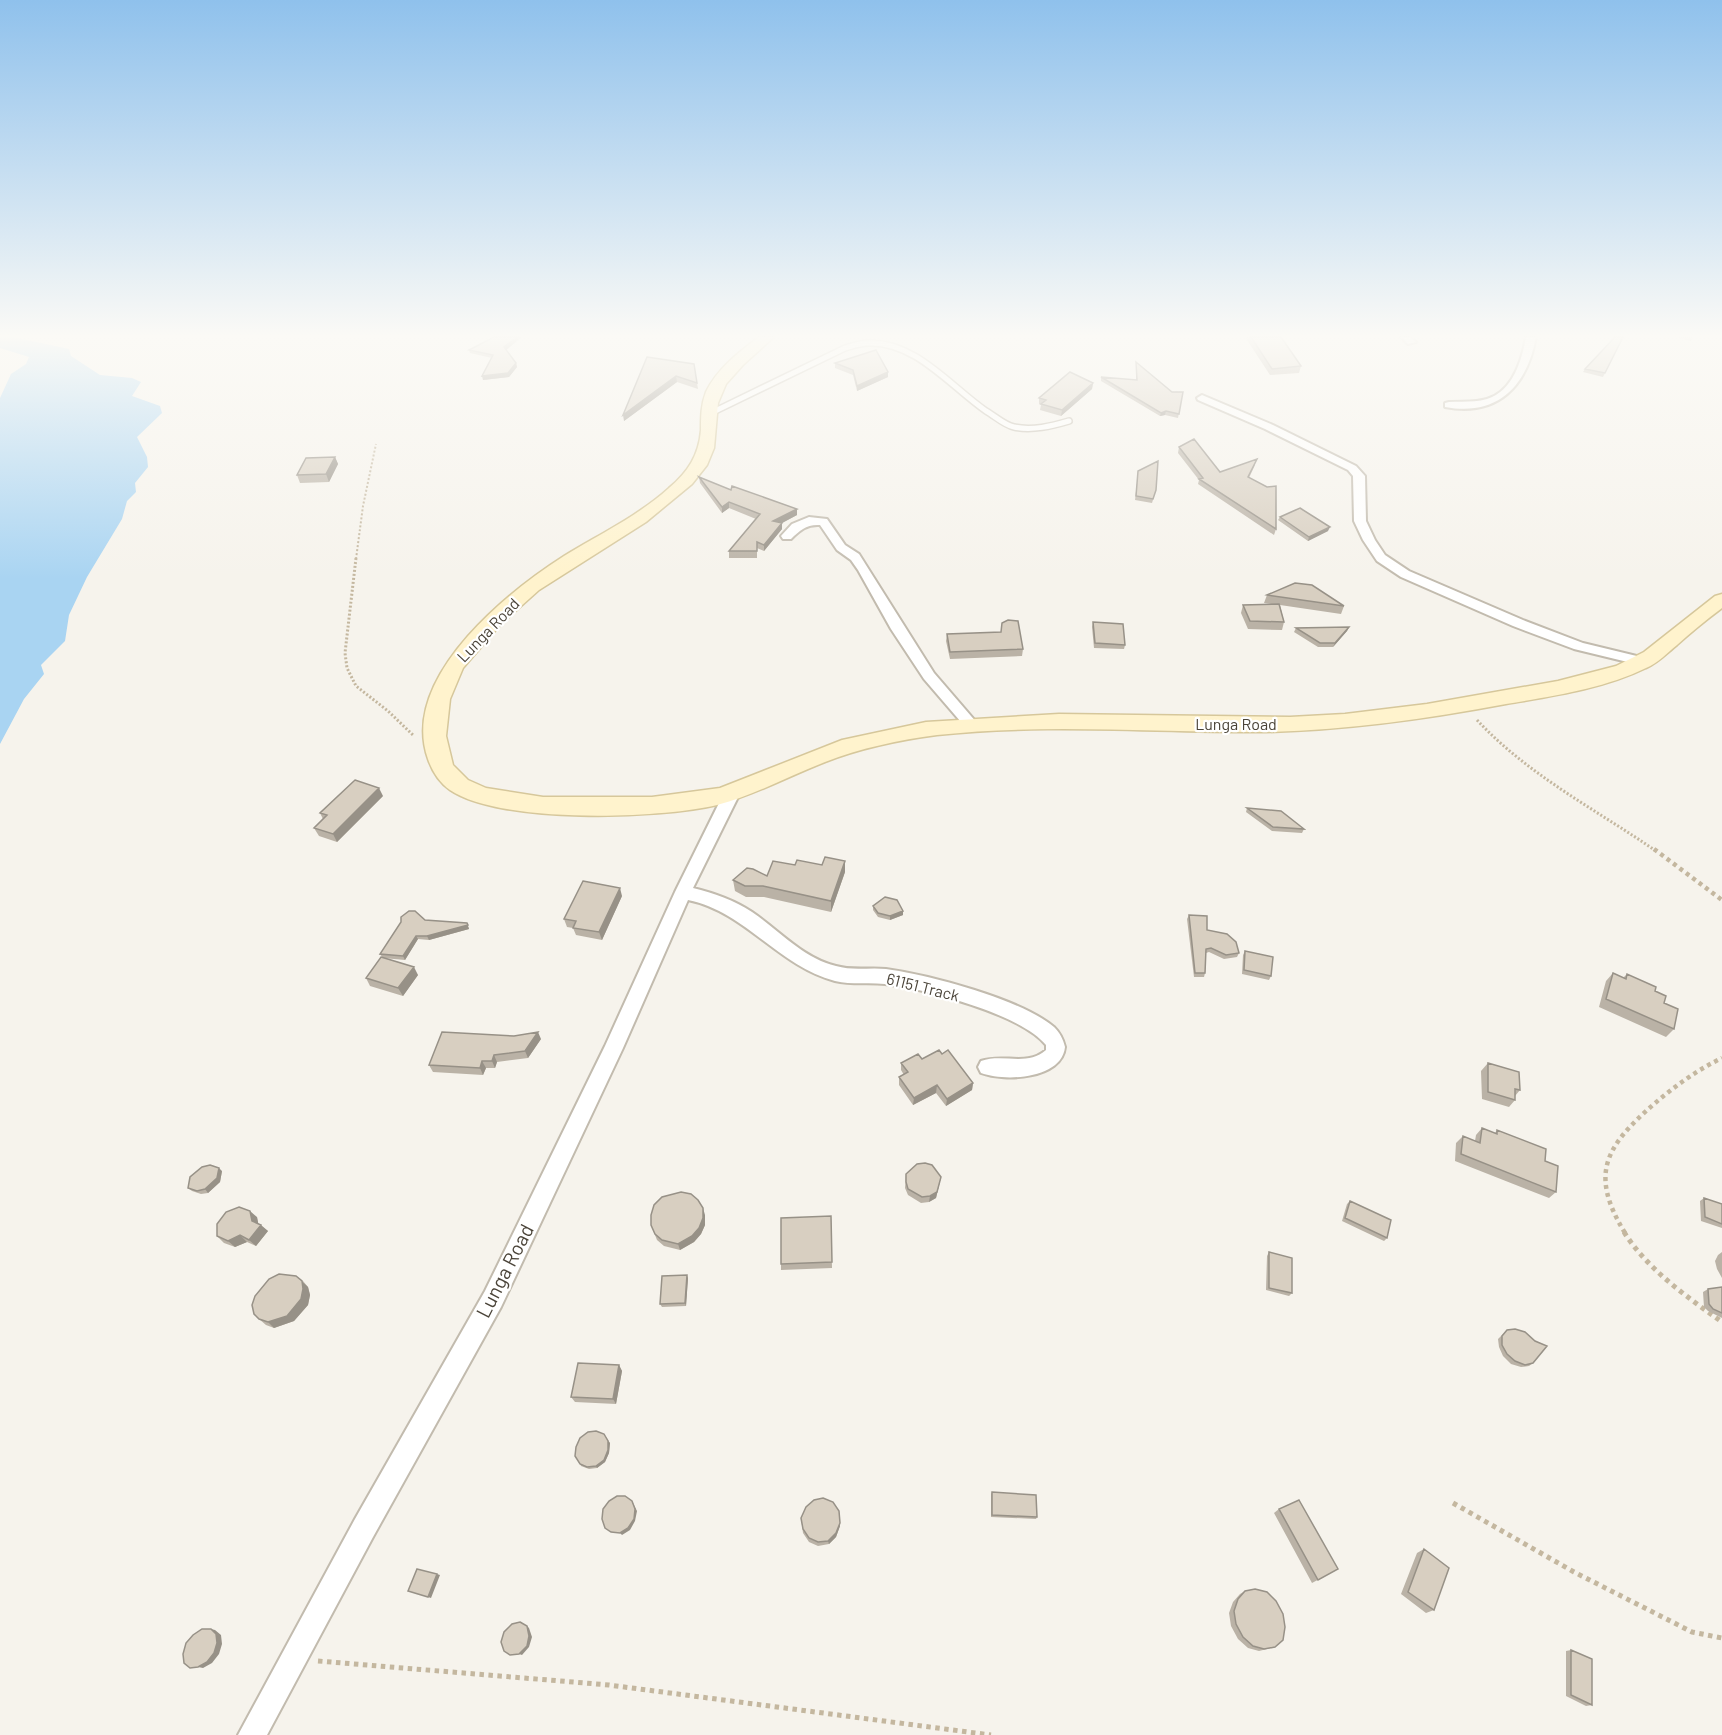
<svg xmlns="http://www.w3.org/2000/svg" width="1722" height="1735" viewBox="0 0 1722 1735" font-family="Barlow,sans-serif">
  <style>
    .water { fill: #a9d4f2 }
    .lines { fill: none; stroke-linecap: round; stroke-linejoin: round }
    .lane-casing { stroke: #c2bbae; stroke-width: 8 }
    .street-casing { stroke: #c2bbae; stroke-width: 4 }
    .secondary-casing { stroke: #d6c79b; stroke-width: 3 }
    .path-far3 { stroke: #c4b79f; stroke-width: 2; stroke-dasharray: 2 2; stroke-linecap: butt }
    .path-far2 { stroke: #c4b79f; stroke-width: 3; stroke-dasharray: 2 2; stroke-linecap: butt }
    .path-far1 { stroke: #c4b79f; stroke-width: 4.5; stroke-dasharray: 4 4; stroke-linecap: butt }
    .path { stroke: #c4b79f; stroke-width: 5; stroke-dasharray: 4.5 4.5; stroke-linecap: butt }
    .lane { stroke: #fff; stroke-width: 5 }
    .street { fill: #fff; fill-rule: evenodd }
    .secondary { fill: #fff3cd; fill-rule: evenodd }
    .wall { fill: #bab2a6 }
    .shaded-wall { fill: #979187 }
    .building { fill: #d8cfc1; stroke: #979187; stroke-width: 1.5 }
    .labels { text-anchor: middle; stroke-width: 4.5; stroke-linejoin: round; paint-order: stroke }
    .street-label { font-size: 16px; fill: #4b4439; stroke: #fff }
    .near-street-label { font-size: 20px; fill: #4b4439; stroke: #fff }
  </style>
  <rect width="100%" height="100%" fill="#f6f3ec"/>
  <path class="water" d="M0 337H13L69 349 71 356 100 375 132 378 141 382 132 396 160 406 162 413 137 437 147 457 148 467 135 483 136 492 127 501 122 519 87 577 69 615 65 641 41 665 44 674 24 699 0 744V398L11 374 26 364 29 357 0 348Z"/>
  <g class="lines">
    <g class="lane-casing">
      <path id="lane" d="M709 414 845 348C852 346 860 343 868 343 915 341 950 386 986 411 995 416 1004 425 1014 427 1032 431 1052 426 1069 421"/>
    </g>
    <g class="street-casing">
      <path id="street" d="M1401 337H1410L1416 342 1408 344Z
        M1526 337H1536C1527 386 1498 417 1445 407V403L1449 402C1461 401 1475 403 1487 399 1513 391 1522 360 1526 337Z
        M1202 395 1273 425 1356 466 1365 476 1366 521 1375 540 1385 555 1409 571 1523 620 1583 643 1649 659 1651 662 1644 666 1574 649 1513 626 1401 577 1377 561 1363 540 1354 521 1353 476 1348 470 1265 429 1198 400 1197 398Z
        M809 517 827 519 845 545 859 554 934 673 977 723 979 726 977 729H967L924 679 891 629 858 570 851 560 837 550 820 525C807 524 800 530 791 539H783L781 536 792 524Z
        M732 787 737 789 740 793 693 888C714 893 734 900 752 912 780 931 803 958 836 966 853 971 870 967 886 969 929 975 1021 999 1054 1027 1060 1033 1063 1039 1065 1047 1062 1079 1005 1082 981 1073L978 1067 981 1061C1003 1053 1027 1067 1046 1050V1045C1021 1014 925 989 885 984 869 982 852 985 835 981 778 966 746 912 688 900L623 1048 501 1307 373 1537 267 1735H238L355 1519 485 1291 605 1046 675 892 724 793 727 789Z"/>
    </g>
    <g class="secondary-casing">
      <path id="secondary" d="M759 337H774L743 365 726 384 718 403 714 448 707 465 692 484 646 522 539 590 501 624 463 668 450 699 446 736 453 765 468 780 486 788 543 797H652L720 788 842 740 926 722 1059 714 1290 717 1345 714 1427 704 1558 681 1616 666 1644 652 1715 596 1722 594V608C1706 620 1691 632 1677 645 1667 653 1658 663 1646 668 1603 689 1553 696 1506 704 1427 719 1347 730 1266 732 1156 733 1048 723 937 735 899 740 861 748 825 762 789 776 755 795 717 805 659 819 500 824 450 790 440 783 432 771 428 759 412 714 439 669 468 636 496 605 528 579 564 556 600 534 638 516 669 488 688 472 699 455 701 430 701 417 701 405 706 392 717 369 739 352 759 337Z"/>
    </g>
    <path class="path-far3" d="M356 559 363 506 376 444"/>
    <path class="path-far2" d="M356 558 345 653 347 668 356 686 388 711 414 736
      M1477 720C1528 775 1595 809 1656 851"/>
    <path class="path-far1" d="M1654 849 1722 900
      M1625 1233C1589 1174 1605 1147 1654 1104 1675 1086 1697 1070 1722 1058"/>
    <path class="path" d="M1624 1232C1647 1269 1687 1297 1722 1322
      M1453 1503 1574 1572 1692 1632 1722 1638
      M318 1661 609 1685 991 1735"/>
    <use href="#lane" class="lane"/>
    <use href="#street" class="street"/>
    <use href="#secondary" class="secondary"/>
  </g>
  <path class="wall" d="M1245 337H1281L1301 366 1299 373 1270 375Z
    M1623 337 1603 377 1583 372 1585 369Z
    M1678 337H1693L1691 341 1679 338Z
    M469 350H506L516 363 517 367 509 377 483 380 492 358 470 353Z
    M647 357 694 364 698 389 677 382 624 421Z
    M1136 362 1172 392H1183L1178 418 1165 415 1160 416 1101 381V377L1136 380Z
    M835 363 888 372V377L857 391 853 375 835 368Z
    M1093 383 1092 389 1061 416 1040 410 1041 405 1039 404V398Z
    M1179 447 1220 472 1255 465 1249 478 1276 529 1274 535 1198 484 1199 480 1178 453Z
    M335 457 338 464 329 482 300 483 297 475Z
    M1138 475 1156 490 1152 503 1135 500Z
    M699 477 731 490 797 509V515L782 523V529L764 551 757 548V558H729V551L756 519 729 508 722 513 700 483Z
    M1280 517 1328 531 1308 541 1278 520Z
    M1267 595 1344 606 1341 614 1280 605 1284 622 1282 630 1248 629 1241 613 1243 605 1271 604 1264 603Z
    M1093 622 1125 645 1124 649 1094 648 1092 627Z
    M1349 627 1347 631 1333 647H1318L1294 632 1296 628Z
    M1001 632 1023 649 1022 656 950 659 946 641 947 634Z
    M383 796 337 842 319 836 314 828 323 819 320 813Z
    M1247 808 1304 829 1302 833 1272 831 1246 812Z
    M795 865 845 872 831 912 764 897H746L735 891 733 880 767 876Z
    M622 896 602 940 576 935 573 928 567 927 564 919Z
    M873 906 903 915 890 920 878 917 873 910Z
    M1189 915 1207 930 1239 953 1237 957 1224 959 1209 952 1206 953 1205 973 1204 977H1194L1187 919Z
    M425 920 467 923 469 929 429 940 418 939 405 960 383 958 418 975 403 996 370 986 366 978 383 958 380 954Z
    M1245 951 1271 976 1269 980 1242 974 1243 955Z
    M1613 973 1623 978 1627 974 1655 991 1664 1003 1674 1029 1666 1037 1599 1007 1606 981Z
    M541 1039 528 1058 497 1062 495 1068H486L483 1075 433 1072 429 1065Z
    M942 1054 973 1083 972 1090 946 1106 936 1093 913 1105 899 1085V1077L904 1075 901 1070V1063L922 1059Z
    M1488 1063 1520 1090 1515 1096V1100L1509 1107 1482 1099 1481 1071Z
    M1482 1128 1495 1133 1497 1130 1545 1161 1556 1192 1549 1198 1455 1161 1456 1143 1463 1136 1475 1141 1476 1135Z
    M222 1171 220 1182 208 1193 201 1194 192 1191 188 1188Z
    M906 1174 941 1177 936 1198 929 1202 921 1203 908 1195 905 1188Z
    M1704 1198 1722 1204V1228L1701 1221 1700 1201Z
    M1350 1201 1387 1238 1384 1241 1342 1221 1347 1204Z
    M705 1215V1225L701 1234 694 1242 680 1250 664 1246 657 1240 651 1225Z
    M831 1216 832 1268 781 1270V1264Z
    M257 1217 258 1224 268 1231 256 1246 247 1242 235 1247 224 1243 217 1236Z
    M1269 1252 1292 1293 1289 1296 1266 1290 1267 1256Z
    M1722 1252V1278L1717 1269 1715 1261 1718 1255Z
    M688 1278 686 1306 662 1307 660 1304Z
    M303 1281 308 1287 310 1295 308 1305 294 1321 274 1328 266 1325 259 1319Z
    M1722 1287V1318L1708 1311 1704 1307 1703 1292 1708 1289Z
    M1507 1330 1533 1363 1529 1366 1521 1367 1511 1364 1503 1356 1499 1347 1498 1339Z
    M619 1365 622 1371 616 1404 575 1402 571 1397Z
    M604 1434 610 1443 609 1453 605 1462 597 1468 589 1469 581 1466 580 1464Z
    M992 1492 1037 1517 1036 1519 991 1517V1494Z
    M1279 1509 1338 1569 1312 1583 1274 1513Z
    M801 1518 840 1526 836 1537 829 1544 818 1546 809 1542 803 1533Z
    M1424 1549 1434 1610 1426 1613 1401 1594 1417 1553Z
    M1245 1591 1275 1647 1259 1651 1248 1648 1238 1639 1231 1626 1229 1613 1233 1602 1240 1594Z
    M1571 1650 1592 1705 1586 1706 1566 1696V1651Z"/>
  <path class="shaded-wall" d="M517 337H522L505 351 504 347Z
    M516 363 517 367 509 377 483 380 482 376Z
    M888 372V377L857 391V386Z
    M676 376 677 382 624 421 623 415Z
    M1093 383 1092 389 1061 416 1062 410Z
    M1166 411 1165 415 1160 416 1161 413Z
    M335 457 338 464 329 482 326 474Z
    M729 502V508L722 513V507Z
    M797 509V515L782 523V529L764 551V545L773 521Z
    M1330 527 1328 531 1308 541 1309 537Z
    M1349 627 1347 631 1333 647 1335 643Z
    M379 788 383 796 337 842 333 834Z
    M845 861V872L831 912V901Z
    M620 888 622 896 602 940 599 932Z
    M903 911V915L890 920V916Z
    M467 923 469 929 429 940 427 936Z
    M416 936 418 939 405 960 403 956Z
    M414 967 418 975 403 996 398 988Z
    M538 1032 541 1039 528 1058 525 1051Z
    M494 1055 497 1062 495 1068 492 1061Z
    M482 1061 486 1068 483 1075 480 1068Z
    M973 1083 972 1090 946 1106 947 1099Z
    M937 1085 936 1093 913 1105 914 1098Z
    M219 1168 222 1171 220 1182 208 1193 205 1189Z
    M941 1177 936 1198 929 1202 930 1196Z
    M703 1208 705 1215V1225L701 1234 694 1242 680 1250 678 1244Z
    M250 1211 257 1217 259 1227 252 1221Z
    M261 1225 268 1231 256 1246 249 1240Z
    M240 1235 247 1242 235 1247 228 1241Z
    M687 1275 688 1278 686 1306 685 1303Z
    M296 1276 308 1287 310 1295 308 1305 294 1321 274 1328 268 1322Z
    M619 1365 622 1371 616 1404 613 1399Z
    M608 1441 610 1443 609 1453 605 1462 597 1468 596 1466Z
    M632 1501 637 1511 635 1521 630 1530 622 1535 620 1533Z
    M840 1523V1526L836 1537 829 1544 828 1541Z
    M437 1574 440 1575 431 1598 428 1597Z
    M527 1626 529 1628 532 1637 529 1647 522 1655 519 1654Z
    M211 1629 215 1630 221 1635 222 1644 219 1654 212 1663 203 1668 198 1667Z"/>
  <path class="building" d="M494 337H517L504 347 516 363 508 373 482 376 493 355 469 350Z
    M1251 337H1281L1301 366 1272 369Z
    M1615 337H1623L1605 373 1585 369Z
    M876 350 888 372 857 386 853 370 835 363Z
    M647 357 694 364 697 383 676 376 623 415Z
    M1136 362 1172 392H1183L1179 414 1166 411 1161 413 1101 377 1137 380Z
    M1070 372 1093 383 1062 410 1041 404 1046 400 1039 398Z
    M1194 439 1220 472 1257 459 1248 477 1267 487 1276 486V529L1199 479 1203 478 1179 447Z
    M335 457 326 474 297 475 306 458Z
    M1158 461 1156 490 1153 499 1136 496 1138 471Z
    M699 477 731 490 732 486 797 509 773 521 782 523 764 545 757 542V551H729L760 514 729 502 722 507Z
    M1300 508 1330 527 1309 537 1280 517Z
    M1295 583 1312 585 1344 606 1267 595Z
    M1279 604 1284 622 1250 621 1243 605Z
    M1008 620 1018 621 1023 649 950 652 947 634 1001 632 1002 623Z
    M1093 622 1123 624 1125 645 1095 643Z
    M1349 627 1335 643H1320L1296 628Z
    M355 780 379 788 333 834 314 828 327 815 320 813Z
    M1247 808 1281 811 1304 829 1273 827Z
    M825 857 845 861 831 901 763 886H745L733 880 747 868 753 869 767 876 773 861 795 865 797 860 822 865Z
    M583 881 620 888 599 932 573 928 576 921 564 919Z
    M885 897 897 900 903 911 890 916 878 913 873 906Z
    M409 911H415L425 920 467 923 468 925 427 936H416L403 956 380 954 401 922V917Z
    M1189 915 1207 916V930L1227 934 1236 942 1239 953 1226 955 1211 948 1206 949 1205 973H1195Z
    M1245 951 1273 957 1271 976 1244 970Z
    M381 957 414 967 398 988 366 978Z
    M1613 973 1626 979 1627 974 1656 987 1655 991 1666 996 1664 1003 1678 1009 1674 1029 1606 999Z
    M442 1032 514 1036 538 1032 525 1051 494 1055 492 1061H482L480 1068 429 1065Z
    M939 1050 942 1054 948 1050 973 1083 947 1099 937 1085 914 1098 899 1077 908 1072 901 1063 918 1054 922 1059Z
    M1488 1063 1519 1072 1520 1090 1515 1089V1100L1488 1092Z
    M1482 1128 1497 1134V1130L1546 1149 1545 1161 1558 1166 1556 1192 1461 1154 1463 1136 1480 1143Z
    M925 1163 932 1165 941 1177 937 1192 930 1196 922 1197 908 1189 906 1182V1174L917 1164Z
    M210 1165 219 1168 217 1178 205 1189 197 1191 188 1188 190 1177 202 1167Z
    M681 1192 691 1194 698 1200 703 1208V1218L699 1228 692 1236 678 1244 662 1240 655 1234 651 1225V1215L654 1205 662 1197Z
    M1704 1198 1722 1204V1224L1705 1217Z
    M1350 1201 1391 1220 1387 1238 1345 1218Z
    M239 1207 250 1211 252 1221 261 1225 249 1240 240 1235 228 1241 217 1236V1224L226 1212Z
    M831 1216 832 1262 781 1264V1218Z
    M1269 1252 1292 1258V1293L1269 1288Z
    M279 1274 296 1276 302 1281 303 1289 301 1299 287 1316 268 1322 259 1319 254 1314 252 1305 255 1296 269 1279Z
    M687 1275 685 1303 660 1304 662 1276Z
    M1722 1287V1313L1713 1309 1709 1304 1708 1289Z
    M1515 1329 1525 1332 1535 1341 1547 1346 1533 1363 1525 1365 1515 1361 1507 1354 1502 1345V1336L1507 1330Z
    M578 1363 619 1365 613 1399 571 1397Z
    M596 1431 604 1434 608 1441V1450L604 1460 596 1466 587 1467 580 1464 575 1456 576 1447 580 1438 588 1432Z
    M992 1492 1036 1495 1037 1517 992 1515Z
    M617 1496H625L632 1501 635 1509 634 1519 628 1528 620 1533 611 1532 605 1528 602 1519 603 1509 609 1501Z
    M823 1498 833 1502 839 1511 840 1523 836 1533 828 1541 818 1542 809 1538 803 1529 801 1518 806 1507 814 1500Z
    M1299 1500 1338 1569 1318 1580 1279 1509Z
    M1424 1549 1449 1568 1434 1610 1408 1592Z
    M417 1569 437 1574 428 1597 408 1591Z
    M1255 1589 1267 1592 1276 1601 1283 1614 1285 1627 1283 1640 1275 1647 1264 1649 1253 1646 1243 1637 1236 1624 1234 1611 1238 1599 1245 1591Z
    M520 1622 527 1626 529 1636 527 1646 519 1654 510 1655 504 1651 501 1642 504 1632 512 1624Z
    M202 1629H211L216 1634 217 1643 214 1653 207 1662 198 1667 190 1668 184 1663 183 1654 186 1643 193 1635Z
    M1571 1650 1592 1659V1705L1571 1695Z"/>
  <linearGradient id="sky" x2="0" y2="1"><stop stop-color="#8fc1ec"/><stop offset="0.58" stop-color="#fbfaf6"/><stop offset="1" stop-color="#fbfaf6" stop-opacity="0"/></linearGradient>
  <rect width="1722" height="579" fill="url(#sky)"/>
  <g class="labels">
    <g class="street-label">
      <text transform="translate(488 630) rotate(-46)" y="6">Lunga Road</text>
      <text x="1236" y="730">Lunga Road</text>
      <text transform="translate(923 987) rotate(14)" y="6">61151 Track</text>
    </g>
    <g class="near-street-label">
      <text transform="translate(505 1271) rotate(-63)" y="7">Lunga Road</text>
    </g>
  </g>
</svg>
